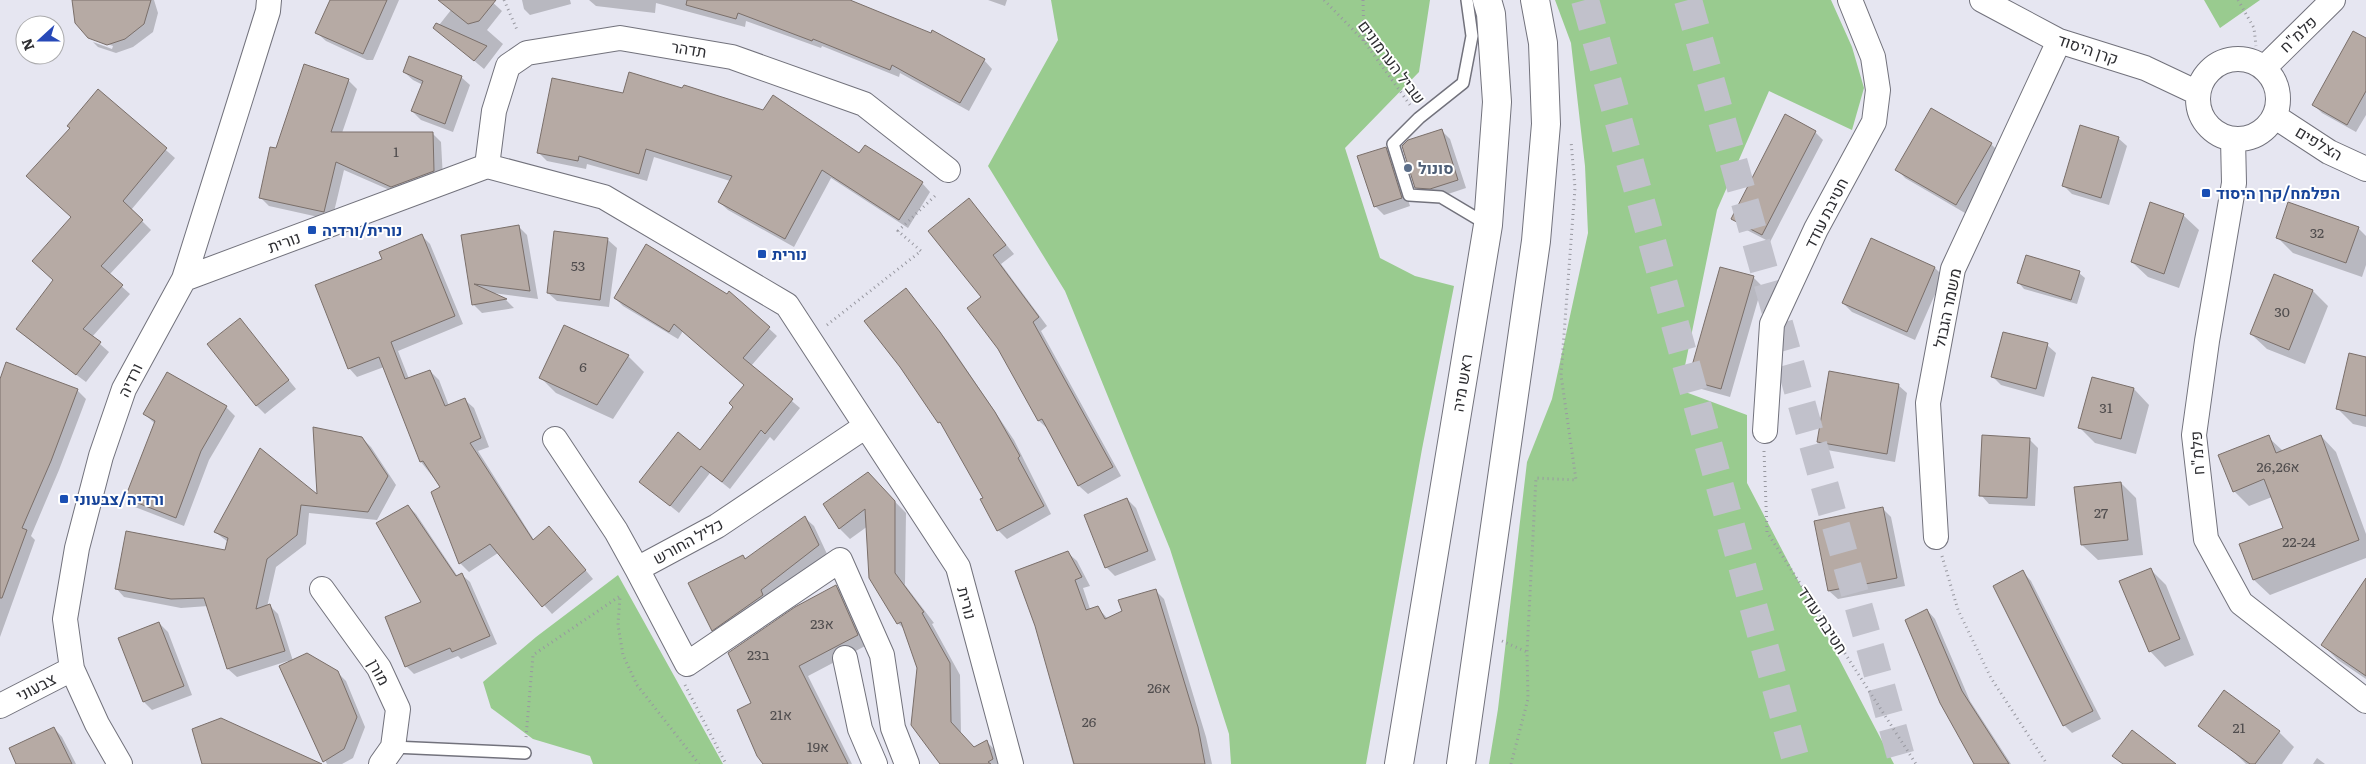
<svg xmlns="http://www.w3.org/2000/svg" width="2366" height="764" viewBox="0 0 2366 764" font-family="Literata,Heebo,serif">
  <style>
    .green { fill: #99cb8f }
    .shadow { fill: #0003 }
    .building { fill: #b6aaa4; stroke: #7a6f6a }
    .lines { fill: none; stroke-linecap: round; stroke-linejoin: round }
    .highway-tunnel { stroke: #c1c1cb; stroke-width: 28; stroke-dasharray: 28 14; stroke-linecap: butt }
    .lane-casing { stroke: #72727c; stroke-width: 14 }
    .street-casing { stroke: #72727c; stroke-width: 26 }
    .secondary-casing { stroke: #72727c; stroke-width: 30 }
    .path { stroke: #9898a0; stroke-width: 3; stroke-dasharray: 1 4; stroke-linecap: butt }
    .lane { stroke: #fff; stroke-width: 11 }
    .street { stroke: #fff; stroke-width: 24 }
    .secondary { stroke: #fff; stroke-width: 28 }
    .service-dot { fill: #5c6f8a; stroke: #fff; stroke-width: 2 }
    .transit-dot { fill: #1a4fb4; stroke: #fff; stroke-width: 2 }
    .labels { text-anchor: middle; stroke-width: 4; stroke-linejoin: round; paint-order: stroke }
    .number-label { font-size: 14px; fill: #504d4e }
    .street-label { font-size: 16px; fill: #2e2e32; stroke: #fff }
    .service-label { font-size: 16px; font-weight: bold; fill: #4e5e75; stroke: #fff; text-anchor: start }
    .transit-label { font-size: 16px; font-weight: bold; fill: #164399; stroke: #fff; text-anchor: start }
  </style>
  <rect width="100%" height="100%" fill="#e6e6f1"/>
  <path class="green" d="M1051 0H1430L1419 72 1345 148 1380 258 1415 276 1454 286 1422 449 1366 764H1231L1229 734 1170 549 1065 291 988 166 1058 40Z
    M1555 0H1831L1852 47 1864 88 1852 130 1769 91 1717 210 1680 390 1747 415V483L1894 764H1489L1498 709 1527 462 1552 399 1588 233 1585 166 1571 43Z
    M2204 0H2260L2220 28Z
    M618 575 723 764H593L590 756 533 739 491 708 483 682 536 637Z"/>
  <path class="shadow" d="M73 0H154L158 13 153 32 133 47 116 53 98 47 93 42 112 49 113 46 89 37Z
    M331 0H399L373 60H367L326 41 317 33Z
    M440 0H490L502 11 487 30 503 44 484 69 436 29 451 10Z
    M522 0H570L571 4 530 15 524 9Z
    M589 0H837L984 60 992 69 969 111 900 73 899 77 822 46 821 48 746 21 745 27 656 3 655 13 596 6Z
    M988 0H1007L1005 6Z
    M2366 40V115L2356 132 2322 113 2314 105Z
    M404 72 461 77 470 85 453 132 421 120 412 111 423 85 413 80Z
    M348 80 357 89 342 133 433 134 441 142 443 179 401 195 344 170 332 220 269 206 260 197 277 150Z
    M553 80 860 155 922 183 930 192 908 228 831 178 794 247 728 210 719 202 730 181 654 157 647 181 587 164 586 169 547 161 538 152Z
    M98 91 175 158 131 210 151 230 109 275 130 294 92 337 109 352 86 382 26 337 54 281 72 218 71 128Z
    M1441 130 1450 139 1466 188 1439 197 1425 196 1416 187Z
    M1815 132 1823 140 1770 242 1741 227 1732 218Z
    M2118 138 2127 146 2109 205 2072 194 2063 185Z
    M1991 144 2000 153 1965 213 1905 178 1897 169Z
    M1386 148 1394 157 1410 206 1384 215 1375 206Z
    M969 200 1014 254 1001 264 1047 326 1041 331 1121 476 1088 494 1079 486 1048 429 1039 421 999 349 983 297Z
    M2183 215 2199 230 2179 288 2148 277 2132 262Z
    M519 227 527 235 538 299 493 293 506 300 514 308 482 313 473 304 462 236Z
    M2358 228 2366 236V265L2362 277 2293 253 2278 238Z
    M556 233 608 240 617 248 609 307 557 301 548 293Z
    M422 236 430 244 463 324 398 351 409 379 430 371 439 380 449 406 465 400 474 408 489 447 478 451 534 540 557 536 593 579 552 614 498 553 469 572 460 563 441 487 421 462 384 367 357 377 349 368 383 260Z
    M1872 239 1935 268 1943 276 1915 340 1852 312 1843 303Z
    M2079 273 2085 278 2077 304 2024 289 2019 283Z
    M1753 277 1762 286 1730 397 1698 388 1690 379Z
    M906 290 948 342 1014 440 1051 514 1007 539 998 530 982 500 985 498 946 429 939 422Z
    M2313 291 2328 306 2305 364 2267 349 2251 334Z
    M730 293 777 336 751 366 800 408 774 441 770 437 730 489 710 473 679 513 641 482 700 452 734 408 745 385 683 331 678 339 623 306 615 298 728 295Z
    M240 320 296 389 265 414 256 405Z
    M565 327 628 356 644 372 613 419 556 393 541 378Z
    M2047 345 2056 353 2044 397 2001 385 1993 377Z
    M2366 358V427L2353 424 2338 409Z
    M167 373 226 407 235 416 209 460 184 526 135 507 127 498 155 424 144 413Z
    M2092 378 2134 389 2149 405 2136 454 2095 443 2079 427Z
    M0 384 77 390 86 399 59 470 31 536 35 540 0 637Z
    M1898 385 1907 393 1895 462 1827 450 1818 442Z
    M2321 436 2336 452 2366 534V558L2270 595 2254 580 2241 545 2284 528 2272 497 2249 506 2234 491 2268 437 2283 451Z
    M362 438 371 447 396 485 377 520 309 513 306 544 276 567 267 607 270 606 278 614 293 661 337 672 346 681 365 727 353 758 342 764H327L280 666 289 662 288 661 237 677 228 669 208 606 181 608 124 597 116 588 226 552 228 542 215 532 318 497Z
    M2029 439 2038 448 2035 506 1989 504 1981 495Z
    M868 474 906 513 905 585 934 623 932 624 960 675 961 734 975 748 986 741 997 752 1001 764H944L919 668 906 631 898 623 868 526 850 539 840 529 825 504Z
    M2121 483 2136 498 2143 555 2098 560 2082 545Z
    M1127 499 1136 508 1156 560 1115 576 1106 567Z
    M408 506 416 514 458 577 462 575 470 582 497 644 461 659 458 656 414 674 406 666 422 603Z
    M1883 509 1891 517 1905 586 1838 599 1829 591 1816 522Z
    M805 518 814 526 827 554 721 638 713 630 743 557 746 560Z
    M1068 553 1077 561 1090 586 1083 588 1090 609 1097 607 1108 619 1123 612 1155 590 1164 599 1206 737 1212 764H1073L1058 706Z
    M2150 569 2166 585 2194 655 2165 667 2150 651Z
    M2023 572 2031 581 2101 719 2072 733 2064 725Z
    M836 586 845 596 867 645 808 676 852 764H764L752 704Z
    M2366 593V679L2338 660 2323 645Z
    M1927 610 1935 619 1970 701 2011 764H1976Z
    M159 623 168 632 192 695 152 710 144 702 119 639Z
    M54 728 62 737 76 764H18Z
    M2279 732 2294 747 2282 764H2246L2230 748Z
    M2317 758 2325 764H2313Z"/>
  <path class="building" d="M72 0H151L144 24 125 39 107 45 88 38 75 23Z
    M330 0H387L363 54 315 33Z
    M438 0H496L479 21 468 24Z
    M687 0H850L931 33 932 30 985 59 960 103 892 65 890 70 813 39 812 41 738 13 736 19 686 5Z
    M436 23 487 46 474 61 433 28Z
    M2353 31 2366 38V91L2347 125 2312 105Z
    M409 56 462 76 445 124 411 111 423 81 403 72Z
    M304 64 349 79 331 132H433L434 171 391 187 336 162 324 212 259 198 270 147 276 148Z
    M629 72 682 88 684 85 763 110 773 95 859 153 865 145 923 182 899 220 822 170 785 239 718 202 732 176 646 149 639 174 579 156 578 161 537 153 552 78 623 93Z
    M98 89 167 148 123 201 143 220 101 266 123 285 83 329 101 342 76 375 16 329 53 280 32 261 71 217 26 176 70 128 67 126Z
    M1931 108 1992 143 1956 205 1895 170Z
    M1785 114 1816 131 1762 235 1731 219Z
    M2080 125 2119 137 2101 198 2062 186Z
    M1442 129 1458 180 1430 189 1415 188 1402 146 1408 140Z
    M1386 147 1402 198 1374 207 1357 156Z
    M969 198 1006 245 993 255 1039 317 1033 322 1113 467 1078 486 1042 419 1038 421 998 349 967 308 981 297 928 231Z
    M2150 202 2184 214 2164 274 2131 262Z
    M2288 202 2359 227 2346 263 2276 238Z
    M519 225 530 291 474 284 507 299 472 305 461 235Z
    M554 231 608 238 600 300 547 293Z
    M422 234 455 316 391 342 405 379 430 370 445 406 465 398 481 438 470 443 533 540 549 526 586 570 542 607 490 544 459 564 431 492 440 487 423 461 420 462 379 357 348 369 315 285 382 259 379 252Z
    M1871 238 1935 267 1907 332 1842 303Z
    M646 244 727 294 729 291 770 327 743 358 793 399 765 434 761 430 722 482 701 466 670 506 639 482 678 432 700 450 733 407 729 403 744 385 674 324 669 332 614 298Z
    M2026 255 2080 271 2071 300 2017 283Z
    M1720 267 1754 276 1721 389 1688 380Z
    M2274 274 2313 290 2289 350 2250 334Z
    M906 288 940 332 995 412 1020 456 1018 458 1044 506 997 531 980 499 983 498 940 422 938 423 900 367 864 321Z
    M240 318 289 380 256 406 207 344Z
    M564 325 629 355 597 405 539 378Z
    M2003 332 2048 343 2036 389 1991 377Z
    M2349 353 2366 357V416L2336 409Z
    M6 362 78 389 51 461 22 528 27 530 2 598H0V379Z
    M1829 371 1899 384 1887 454 1817 442Z
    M167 372 227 406 201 451 176 518 125 498 155 421 143 414Z
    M2092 377 2134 388 2121 439 2078 428Z
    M313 427 362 437 388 476 368 512 301 505 297 535 267 559 256 609 270 604 285 651 227 669 204 598 171 599 115 589 126 531 225 550 228 538 214 532 260 448 317 494Z
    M1982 435 2030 438 2027 498 1979 496Z
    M2269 435 2276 453 2321 435 2359 540 2253 580 2239 544 2283 528 2264 479 2233 492 2218 455Z
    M868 472 895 501V573L924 612 922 613 950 663 951 722 974 747 987 740 993 759 988 762 991 764H940L911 725 917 668 901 622 897 624 869 578 865 509 839 529 823 504Z
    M2121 482 2128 540 2081 545 2074 487Z
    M1127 498 1148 551 1105 568 1084 515Z
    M408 505 456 576 462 573 490 636 452 652 450 648 405 667 385 617 421 602 376 523Z
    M1883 507 1897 578 1828 591 1814 521Z
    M805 516 819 545 761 590 763 595 712 631 688 583 743 555 745 559Z
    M1068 551 1082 577 1075 580 1086 610 1098 606 1105 619 1122 611 1118 600 1156 589 1198 727 1205 764H1074L1035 626 1015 571Z
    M2151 568 2180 639 2149 652 2119 581Z
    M2023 570 2093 711 2063 726 1993 586Z
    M2366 578V676L2321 645Z
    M836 585 858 635 799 666 848 764H763L757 756 737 710 751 703 728 653 795 607Z
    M1927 609 1962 691 2009 764H1974L1940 703 1905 620Z
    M159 622 184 686 143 702 118 638Z
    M307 653 338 671 357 717 344 749 323 762 279 666Z
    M2224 690 2280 731 2255 764H2250L2198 726Z
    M221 718 322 764H202L192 729Z
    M54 727 72 764H16L9 748Z
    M2132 730 2176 764H2123L2112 756Z"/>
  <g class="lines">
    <path class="highway-tunnel" d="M1585 0 1797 764
      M1688 0 1903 764"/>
    <g class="lane-casing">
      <path id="lane" d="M1467 0 1472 36 1463 83 1419 118 1393 144 1409 195 1441 197 1488 225
        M393 747 525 753"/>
    </g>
    <g class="street-casing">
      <path id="street" d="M1982 0 2059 41 2145 68 2198 93
        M2198 99a40 40 0 1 1 80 0a40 40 0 1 1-80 0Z
        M2264 68 2333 0
        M2274 116 2329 152 2366 169
        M2233 139 2234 183 2207 341 2194 435 2206 539 2241 603 2366 701
        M487 166 494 111 508 66 527 53 620 38 732 57 864 104 948 170
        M184 279 487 166 604 197 787 305 958 567 1011 764
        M1765 431 1772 324 1816 229 1874 122 1878 90 1873 57 1850 0
        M555 439 616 531 637 569 717 526 866 426
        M1936 537 1928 403 1953 269 2059 41
        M637 569 687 664 840 560 882 655 893 728 907 764
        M322 589 379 668 398 709 393 747 381 764
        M845 658 860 729 875 764
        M0 706 72 669
        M120 764 97 724 72 669 65 619 77 548 101 456 124 389 184 279 268 11 269 0"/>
    </g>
    <g class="secondary-casing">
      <path id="secondary" d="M1399 764 1488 225 1497 102 1491 14 1487 0
        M1461 764 1536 241 1546 124 1543 43 1535 0"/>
    </g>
    <path class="path" d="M504 0 518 32
      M1324 0 1364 41 1410 105
      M1363 0 1364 41
      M2238 0 2254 28 2256 46
      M827 325 921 251 898 231 937 194
      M1764 451 1767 532 1916 764
      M1942 556 1958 610 1991 678 2047 764
      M1502 641 1527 652
      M685 685 726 764
      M526 737 533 655 620 596 618 625 623 655 637 685 699 764
      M1511 764 1528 699 1527 652 1536 478 1576 480 1561 375 1575 188 1571 141"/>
    <use href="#lane" class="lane"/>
    <use href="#street" class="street"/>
    <use href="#secondary" class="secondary"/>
  </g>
  <circle class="service-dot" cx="1408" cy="168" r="5"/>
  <g class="transit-dot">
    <rect x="2201" y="188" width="10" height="10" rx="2.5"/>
    <rect x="307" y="225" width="10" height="10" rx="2.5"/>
    <rect x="757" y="249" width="10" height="10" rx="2.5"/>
    <rect x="59" y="494" width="10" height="10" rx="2.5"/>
  </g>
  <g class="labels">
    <g class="number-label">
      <text x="396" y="157">1</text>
      <text x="2317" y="238">32</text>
      <text x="578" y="271">53</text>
      <text x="2282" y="317">30</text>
      <text x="583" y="372">6</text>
      <text x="2106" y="413">31</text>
      <text x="2278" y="472">26,26א</text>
      <text x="2101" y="518">27</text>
      <text x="2299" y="547">22-24</text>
      <text x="822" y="629">23א</text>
      <text x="758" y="660">23ב</text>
      <text x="1159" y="693">26א</text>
      <text x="781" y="720">21א</text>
      <text x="1089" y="727">26</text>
      <text x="2239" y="733">21</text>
      <text x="818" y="752">19א</text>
    </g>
    <g class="street-label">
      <text transform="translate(2298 34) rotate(-44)" y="6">פלמ"ח</text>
      <text transform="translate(689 49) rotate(9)" y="6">תדהר</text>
      <text transform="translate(2088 49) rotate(19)" y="6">קרן היסוד</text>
      <text transform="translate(1392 62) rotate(53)" y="6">שביל הערמונים</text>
      <text transform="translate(2319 143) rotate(31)" y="6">הצלפים</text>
      <text transform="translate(1826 213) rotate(-63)" y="6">חטיבת עודד</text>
      <text transform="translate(284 242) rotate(-20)" y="6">נורית</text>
      <text transform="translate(1947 308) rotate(-78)" y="6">משמר הגבול</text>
      <text transform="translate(130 380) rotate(-64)" y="6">ורדיה</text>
      <text transform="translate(1462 383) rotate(-81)" y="6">ראש מיה</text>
      <text transform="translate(2197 453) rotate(-94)" y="6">פלמ"ח</text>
      <text transform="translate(688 541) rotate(-29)" y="6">כליל החורש</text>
      <text transform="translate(967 603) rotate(75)" y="6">נורית</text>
      <text transform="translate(1823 620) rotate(57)" y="6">חטיבת עודד</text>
      <text transform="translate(379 672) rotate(61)" y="6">מורן</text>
      <text transform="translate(36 687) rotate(-27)" y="6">צבעוני</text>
    </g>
    <g class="service-label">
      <text x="1418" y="174">סונול</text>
    </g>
    <g class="transit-label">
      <text x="2216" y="199">הפלמח/קרן היסוד</text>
      <text x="322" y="236">נורית/ורדיה</text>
      <text x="772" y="260">נורית</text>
      <text x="74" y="505">ורדיה/צבעוני</text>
    </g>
  </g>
  <g transform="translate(40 40) rotate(249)"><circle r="24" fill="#ffffff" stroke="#ababad"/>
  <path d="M0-4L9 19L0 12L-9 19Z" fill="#2749b8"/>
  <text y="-8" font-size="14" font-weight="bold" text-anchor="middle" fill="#2e2e32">N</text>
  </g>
</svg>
